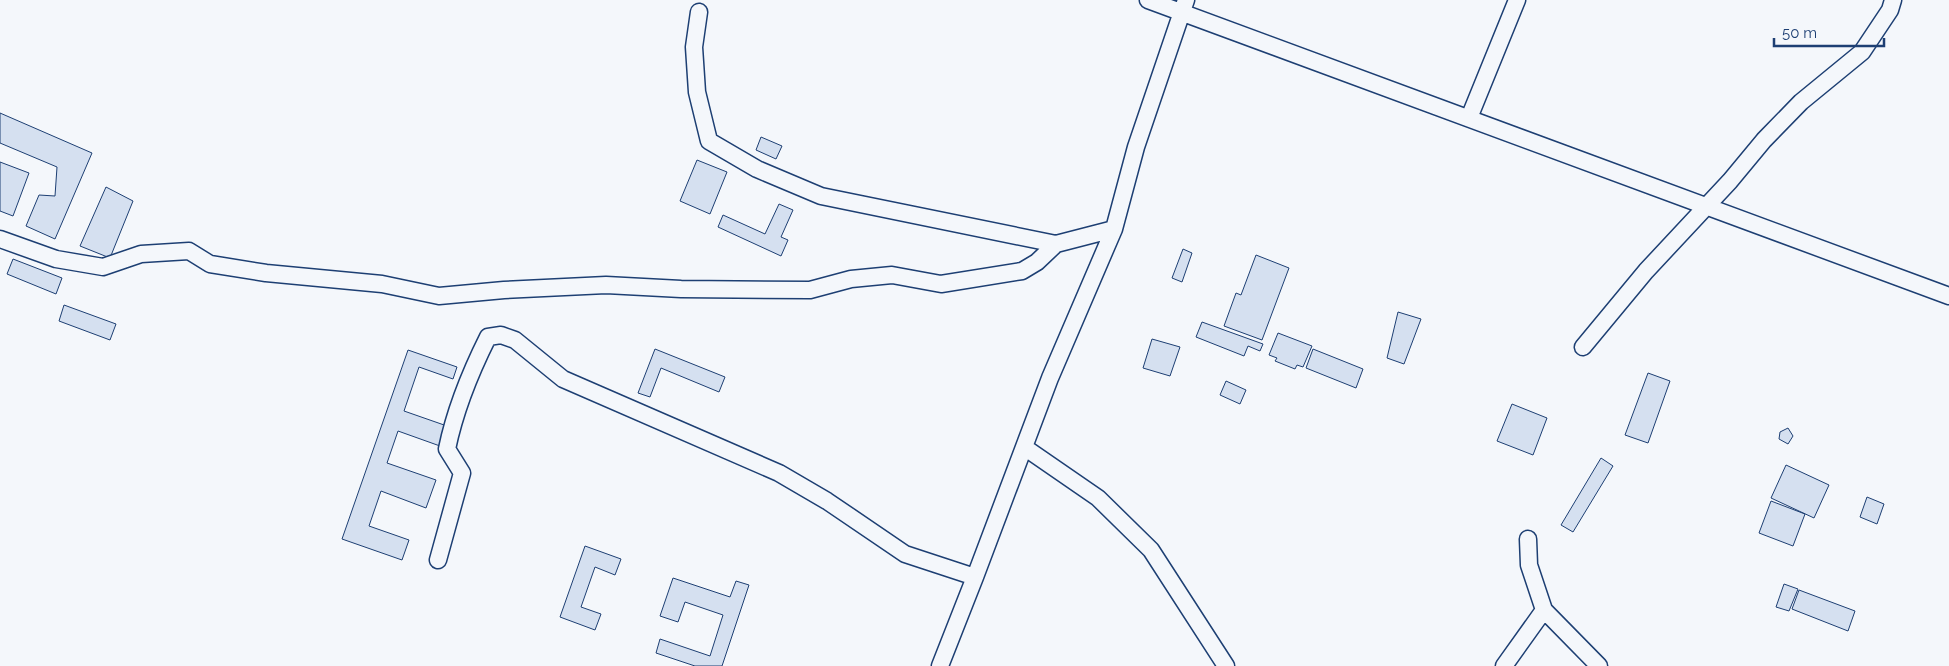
<svg xmlns="http://www.w3.org/2000/svg" width="1949" height="666" viewBox="0 0 1949 666" font-family="Raleway,sans-serif">
  <style>
    .building { fill: #d5e0f0; stroke: #1d3f73 }
    .lines { fill: none; stroke-linecap: round; stroke-linejoin: round }
    .minor-casing { stroke: #1d3f73; stroke-width: 19 }
    .minor { stroke: #f4f7fb; stroke-width: 16 }
  </style>
  <rect width="100%" height="100%" fill="#f4f7fb"/>
  <path class="building" d="M0 113 92 153 55 239 26 226 39 195 55 196 57 167 0 143Z
    M761 137 782 146 776 159 756 150Z
    M697 160 727 172 710 214 680 201Z
    M0 162 29 173 13 216 0 211Z
    M106 187 133 201 110 258 80 246Z
    M779 204 793 210 781 237 788 240 781 256 718 227 723 215 765 234Z
    M1183 249 1192 253 1182 282 1172 278Z
    M1256 255 1289 268 1262 340 1224 326 1236 293 1241 295Z
    M13 259 62 278 56 294 7 274Z
    M64 305 116 324 110 340 59 321Z
    M1398 312 1421 319 1404 364 1387 358Z
    M1202 322 1263 344 1260 351 1248 346 1244 356 1196 337Z
    M1278 333 1312 346 1303 367 1297 365 1295 369 1275 361 1277 358 1269 355Z
    M1152 339 1180 347 1170 376 1143 368Z
    M655 349 725 377 719 392 661 368 650 397 638 393Z
    M1313 349 1363 369 1356 388 1306 368Z
    M408 350 457 367 453 379 419 367 404 411 447 426 440 446 398 431 387 463 436 480 426 508 381 491 369 526 409 540 402 560 342 539Z
    M1648 373 1670 381 1648 443 1625 435Z
    M1226 381 1246 390 1240 404 1220 395Z
    M1512 404 1547 418 1533 455 1497 441Z
    M1788 428 1793 436 1788 444 1779 439 1780 432Z
    M1601 458 1613 466 1573 532 1561 525Z
    M1786 465 1829 485 1814 518 1771 498Z
    M1867 497 1884 504 1877 524 1860 517Z
    M1771 501 1805 514 1793 546 1759 533Z
    M585 546 621 559 615 575 595 567 581 607 601 614 595 630 560 617Z
    M673 578 730 597 736 581 749 585 722 666H695L656 653 660 639 710 656 723 615 685 602 678 622 660 616Z
    M1784 584 1798 589 1789 611 1776 607Z
    M1799 590 1855 611 1848 631 1792 609Z"/>
  <g class="lines">
    <g class="minor-casing">
      <path id="minor" d="M1148 0 1949 296
        M699 12 694 47 697 92 709 141 757 169 821 196 1056 244
        M1469 118 1517 0
        M0 239 56 259 103 267 141 254 189 251 210 264 266 273 382 284 439 296 504 290 606 285 681 289 810 290 851 279 892 275 941 284 1022 271 1037 262 1056 244 1114 229
        M1583 347 1646 271 1730 181 1764 140 1801 102 1862 52 1890 10 1893 0
        M1024 447 1098 498 1151 550 1226 666
        M1528 539 1529 565 1544 610 1599 666
        M438 560 462 473 447 449C455 410 470 373 488 337L501 335 515 340 563 379 779 473 827 501 905 554 975 577
        M940 666 975 577 1050 378 1114 229 1136 147 1186 0
        M1504 666 1544 610"/>
    </g>
    <use href="#minor" class="minor"/>
  </g>
  <path d="M1774 38v8h110v-8" fill="none" stroke="#1d3f73" stroke-width="2.5"/>
  <text x="1782" y="38" font-size="15" fill="#1d3f73" stroke="#f4f7fb" stroke-width="4" paint-order="stroke">50 m</text>
</svg>
